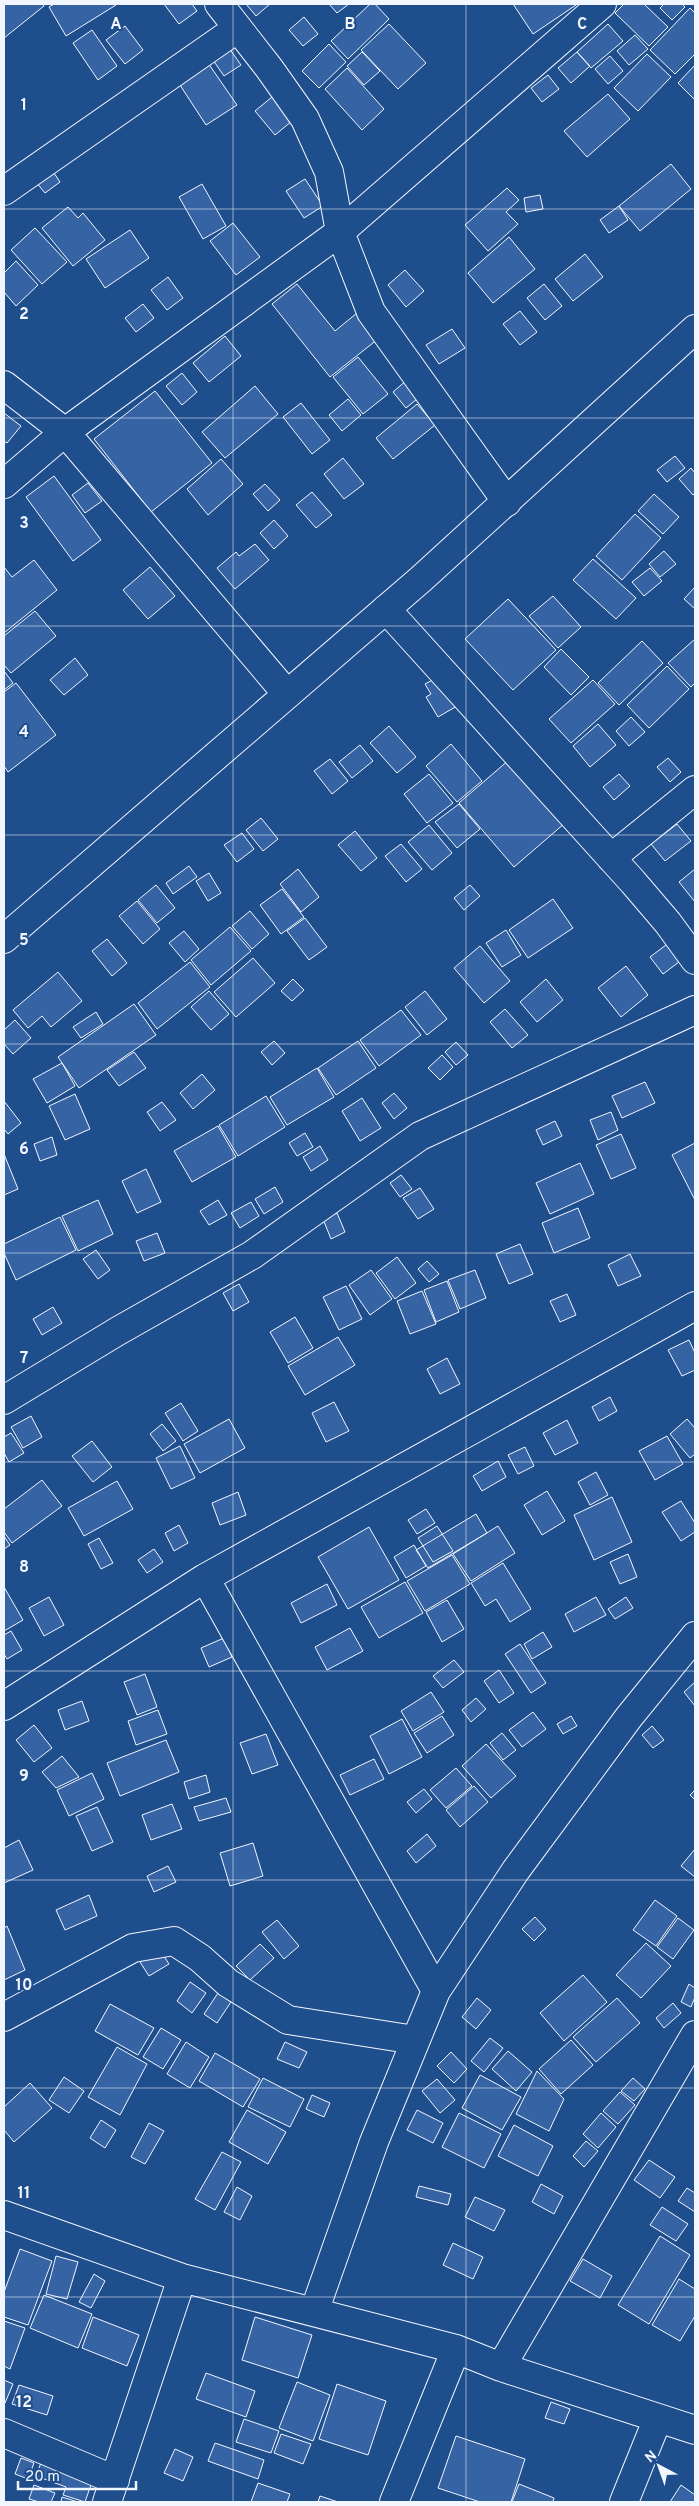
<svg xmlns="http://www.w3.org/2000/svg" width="699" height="2506" viewBox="0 0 699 2506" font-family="Overpass,sans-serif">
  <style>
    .building { fill: #3563a3; stroke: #f2f6ff }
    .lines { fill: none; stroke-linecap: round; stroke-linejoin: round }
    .street-casing { stroke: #f2f6ff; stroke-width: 30 }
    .secondary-casing { stroke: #f2f6ff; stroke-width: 30 }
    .street { stroke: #1f4e8c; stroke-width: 28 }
    .secondary { stroke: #1f4e8c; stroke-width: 28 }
    .grid { fill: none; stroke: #f2f6ff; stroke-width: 1; stroke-opacity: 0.55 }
    .grid-label { font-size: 16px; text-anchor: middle; font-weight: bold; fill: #f2f6ff; stroke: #1f4e8c; stroke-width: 4; stroke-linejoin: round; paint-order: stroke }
  </style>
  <rect width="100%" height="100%" fill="#1f4e8c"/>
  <path class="building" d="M4 4H43L44 6 4 38Z
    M54 4H115L116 5 66 36 49 7Z
    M164 4H192L197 11 179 24Z
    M246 4H270L256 16Z
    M329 4H349L337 13Z
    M370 4H375L389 19 348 59 331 41Z
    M513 4H575L576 5 533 34Z
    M624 4H644L668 27 649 46 615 13Z
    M664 4H682L685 7 672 20 660 8Z
    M690 8 695 13V54L675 74 650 50Z
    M304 17 318 34 303 46 289 30Z
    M389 24 426 63 398 89 361 50Z
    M608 24 623 41 591 68 577 52Z
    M125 26 143 50 125 64 106 40Z
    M92 30 117 66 98 80 73 43Z
    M635 35 648 49 629 65 617 51Z
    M329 44 346 62 319 88 302 71Z
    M229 48 241 65 224 76 213 60Z
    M362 52 380 71 364 85 347 66Z
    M577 52 590 66 571 83 558 68Z
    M647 54 671 77 638 111 614 88Z
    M610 56 623 71 608 84 595 69Z
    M208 63 237 105 206 125 178 82Z
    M695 65V100L678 83Z
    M347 68 384 109 362 130 325 89Z
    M548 75 559 89 542 102 531 88Z
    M608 94 630 119 587 157 564 131Z
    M272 97 292 121 275 135 255 111Z
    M671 164 691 189 640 231 619 206Z
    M52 170 60 182 45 193 36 182Z
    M305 179 323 206 304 218 286 191Z
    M202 184 226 226 203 239 179 197Z
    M507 188 519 200 506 212 518 224 488 251 465 225Z
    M540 195 543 209 526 212 524 198Z
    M619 206 628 220 609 233 600 220Z
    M68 207 78 218 83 213 105 240 73 266 42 228Z
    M233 223 260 257 236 275 210 241Z
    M35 228 67 262 42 284 11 250Z
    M130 230 149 258 105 288 86 259Z
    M509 237 535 269 493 303 468 273Z
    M585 254 603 277 573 301 555 279Z
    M16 261 38 285 16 306 4 292V273Z
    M405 270 424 291 406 307 388 285Z
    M168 277 183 298 167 310 151 290Z
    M297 284 335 331 357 313 378 339 330 377 272 304Z
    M544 284 562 306 545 320 527 298Z
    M143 304 154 318 136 332 125 318Z
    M520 311 537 332 520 345 503 324Z
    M452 329 465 348 439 364 426 345Z
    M225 336 241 356 209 382 193 363Z
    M358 357 388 394 363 414 333 377Z
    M182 373 197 392 182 405 166 386Z
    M408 379 422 395 406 408 393 392Z
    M255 386 278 414 225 458 202 432Z
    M155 391 212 463 151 512 94 439Z
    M348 399 361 415 342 431 329 415Z
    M301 403 330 440 312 454 283 417Z
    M417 404 435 425 393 459 376 438Z
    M4 413 21 426 7 443 4 441Z
    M675 456 685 468 667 482 657 470Z
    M343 458 364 484 344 499 324 474Z
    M221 459 243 484 208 515 187 489Z
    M691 468 695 473V493L693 495 679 479Z
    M54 476 101 540 73 561 26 497Z
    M88 483 102 501 85 513 72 495Z
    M265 484 280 500 268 511 253 494Z
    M312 492 332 515 316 528 296 505Z
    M654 494 679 517 663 534 638 511Z
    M635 514 661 538 622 580 596 556Z
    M274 520 288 536 274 549 260 533Z
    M255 544 269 560 235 589 217 568 236 552 239 556Z
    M664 551 676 564 660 577 649 564Z
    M593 559 636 598 616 619 573 580Z
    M34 560 57 590 4 633V567L12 577Z
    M150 567 175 596 148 619 123 590Z
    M650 568 662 581 644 596 632 582Z
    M695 587V609L684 599Z
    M553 596 581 627 558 648 529 616Z
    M508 599 556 650 513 690 465 639Z
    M35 611 56 636 11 673 4 665V636Z
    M695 639V683L691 687 668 663Z
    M642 641 663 663 619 705 598 683Z
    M561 649 589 677 571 695 544 667Z
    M75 658 88 675 64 695 50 680Z
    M667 666 689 689 649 728 627 705Z
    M4 671 13 683 4 690Z
    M440 676 457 706 438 717 426 697 431 694 425 684Z
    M593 680 615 704 571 743 549 719Z
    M16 683 56 735 8 772 4 766V692Z
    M631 717 645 732 629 746 616 731Z
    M598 724 616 745 590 767 573 746Z
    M389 726 416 757 397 773 370 743Z
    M451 744 482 781 457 802 426 766Z
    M360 745 373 761 352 778 339 762Z
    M668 758 681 772 670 782 657 767Z
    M330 759 348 781 332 794 314 771Z
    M510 759 565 823 514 867 459 803Z
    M429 774 453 803 427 823 404 794Z
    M619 774 630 786 614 800 603 787Z
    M459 804 480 829 457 848 435 822Z
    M261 818 278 839 263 851 246 830Z
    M677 824 691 841 665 861 651 844Z
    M429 825 452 853 432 870 408 842Z
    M355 831 377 858 361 871 338 845Z
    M242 833 254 849 237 862 224 845Z
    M401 844 422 869 406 882 385 856Z
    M189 866 197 877 173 894 166 883Z
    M298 869 319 897 301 912 280 884Z
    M695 869V902L679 882Z
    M209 873 221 893 208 901 196 881Z
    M156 885 175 908 157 923 138 900Z
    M470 885 480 896 464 910 454 898Z
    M282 889 304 917 281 934 260 905Z
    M553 899 573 928 528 958 509 930Z
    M137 901 160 929 143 944 119 916Z
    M250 911 269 934 252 949 232 926Z
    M305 918 327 947 309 960 287 931Z
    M230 927 251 951 211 985 191 960Z
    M506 930 521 955 502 967 486 943Z
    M184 931 199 949 185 962 169 943Z
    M107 939 127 963 112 976 92 951Z
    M670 942 683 959 663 974 650 957Z
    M480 946 510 981 484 1003 454 968Z
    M253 958 275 983 236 1017 214 992Z
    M190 962 210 987 157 1029 138 1003Z
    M626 966 648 995 621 1017 598 988Z
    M58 972 82 1001 51 1027 42 1016 28 1028 13 1010Z
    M293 979 304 990 292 1001 281 991Z
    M546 979 563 1000 537 1022 520 1002Z
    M209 991 229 1014 211 1030 191 1007Z
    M425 991 447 1019 427 1035 405 1007Z
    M134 1004 156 1035 79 1088 58 1057Z
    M505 1009 528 1035 512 1048 490 1022Z
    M401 1010 421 1035 379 1066 360 1040Z
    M96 1012 103 1024 81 1038 73 1027Z
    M15 1020 31 1038 13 1054 4 1044V1030Z
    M274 1041 285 1053 272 1065 261 1052Z
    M358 1041 376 1068 336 1095 318 1068Z
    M456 1042 468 1055 456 1065 445 1052Z
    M134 1052 146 1068 119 1086 107 1070Z
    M442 1055 453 1067 440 1080 428 1068Z
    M62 1063 75 1086 47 1103 33 1079Z
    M317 1068 334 1097 287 1125 270 1097Z
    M202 1074 215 1090 193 1109 180 1093Z
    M645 1082 655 1103 622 1118 612 1096Z
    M394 1093 407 1108 394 1119 382 1103Z
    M75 1094 90 1129 65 1140 49 1106Z
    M266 1096 285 1127 238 1156 219 1125Z
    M362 1098 381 1128 360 1141 342 1111Z
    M4 1101 21 1123 8 1134 4 1129Z
    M162 1102 176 1120 160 1131 147 1112Z
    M611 1112 618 1130 598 1140 590 1120Z
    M555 1121 562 1136 543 1145 536 1130Z
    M218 1126 236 1157 192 1182 174 1151Z
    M305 1133 313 1147 297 1156 289 1143Z
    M621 1134 636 1168 611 1179 596 1145Z
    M52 1137 57 1155 40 1161 34 1144Z
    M695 1143V1200L672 1155Z
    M320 1146 328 1160 311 1171 303 1157Z
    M4 1154 18 1189 4 1195Z
    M580 1163 594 1194 550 1214 536 1183Z
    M146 1169 161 1202 137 1213 122 1181Z
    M401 1175 412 1189 400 1197 390 1183Z
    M275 1187 283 1202 264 1214 255 1199Z
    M420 1188 434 1209 418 1219 403 1198Z
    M98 1200 113 1234 78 1251 62 1216Z
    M218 1200 227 1215 209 1225 200 1211Z
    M251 1202 259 1216 240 1228 231 1213Z
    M578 1208 590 1238 554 1253 542 1223Z
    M337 1213 345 1232 331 1239 323 1219Z
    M60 1217 76 1250 16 1280 4 1253V1244Z
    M157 1233 165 1253 144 1261 136 1241Z
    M520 1244 533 1274 509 1284 496 1254Z
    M96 1250 110 1270 98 1279 83 1259Z
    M630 1254 641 1276 618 1286 608 1265Z
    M397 1257 416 1283 395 1299 376 1273Z
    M427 1261 439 1274 429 1282 418 1269Z
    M371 1270 392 1299 370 1315 349 1285Z
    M475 1270 486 1298 460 1309 448 1280Z
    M447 1281 459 1312 436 1322 424 1290Z
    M239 1284 249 1302 233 1311 223 1293Z
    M346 1286 362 1319 339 1330 323 1297Z
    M422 1291 436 1324 410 1334 397 1301Z
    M567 1294 576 1315 560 1322 550 1301Z
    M53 1307 62 1323 42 1335 33 1319Z
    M295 1317 313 1348 288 1363 270 1332Z
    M338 1337 355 1365 305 1395 288 1366Z
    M689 1340 695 1353V1370L682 1376 668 1350Z
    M447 1358 460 1384 440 1394 427 1369Z
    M610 1397 617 1411 599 1421 592 1407Z
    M334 1402 349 1431 326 1442 312 1413Z
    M181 1403 198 1431 183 1441 165 1413Z
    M31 1416 42 1437 23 1448 11 1427Z
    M229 1419 245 1448 200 1473 184 1444Z
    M687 1419 695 1428V1454L690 1458 670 1434Z
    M567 1420 578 1443 555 1455 543 1433Z
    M162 1424 176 1441 163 1451 150 1434Z
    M11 1433 24 1453 9 1462 4 1453V1437Z
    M667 1436 683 1464 655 1480 639 1451Z
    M92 1441 112 1467 93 1482 72 1456Z
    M180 1446 195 1478 171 1489 156 1458Z
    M525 1447 534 1466 518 1474 508 1455Z
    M498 1461 506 1477 482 1491 473 1476Z
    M596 1472 608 1495 590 1505 578 1482Z
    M42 1480 62 1506 12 1543 4 1532V1509Z
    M117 1481 133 1509 84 1536 68 1508Z
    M547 1491 565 1521 542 1535 524 1505Z
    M238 1492 246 1515 220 1525 212 1503Z
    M612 1497 632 1542 594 1560 574 1515Z
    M681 1501 695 1523V1532L681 1541 662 1512Z
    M426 1509 435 1523 417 1534 408 1520Z
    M476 1514 487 1533 428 1568 416 1550Z
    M179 1525 188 1543 174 1551 165 1533Z
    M437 1526 453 1551 433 1562 418 1538Z
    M498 1526 515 1553 471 1581 453 1554Z
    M369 1527 399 1580 348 1609 318 1557Z
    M4 1536 10 1545 4 1549Z
    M99 1538 113 1563 101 1569 88 1544Z
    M414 1545 426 1566 406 1578 394 1557Z
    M154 1549 163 1562 147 1573 138 1560Z
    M628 1554 637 1577 620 1584 610 1562Z
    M452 1555 470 1584 425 1611 407 1581Z
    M503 1563 531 1609 510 1622 496 1599 485 1606 471 1583Z
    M405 1582 423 1613 379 1638 361 1607Z
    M327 1584 337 1605 301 1623 291 1603Z
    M4 1587 23 1620 4 1631Z
    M49 1597 64 1625 44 1636 29 1608Z
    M596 1597 606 1615 574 1632 565 1614Z
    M626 1597 633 1608 615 1619 608 1609Z
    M447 1600 464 1629 442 1642 426 1612Z
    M350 1628 363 1651 327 1670 315 1647Z
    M11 1631 22 1650 7 1659 4 1654V1635Z
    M543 1632 552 1647 532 1659 524 1644Z
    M224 1638 232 1657 209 1667 201 1648Z
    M520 1644 546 1683 531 1693 505 1654Z
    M454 1660 464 1672 443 1688 433 1676Z
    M499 1670 514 1693 499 1703 484 1681Z
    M145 1674 157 1707 137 1715 124 1682Z
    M695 1682V1706L684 1692Z
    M431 1692 444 1712 413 1731 401 1711Z
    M476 1698 486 1709 471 1722 462 1710Z
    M82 1701 89 1721 65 1730 58 1710Z
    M158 1710 167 1734 136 1745 128 1721Z
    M533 1712 546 1729 522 1747 509 1730Z
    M442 1716 454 1735 427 1753 414 1733Z
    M571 1716 577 1726 563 1734 557 1724Z
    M402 1719 422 1757 389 1774 370 1736Z
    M34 1725 52 1748 34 1762 16 1740Z
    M652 1726 664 1740 653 1748 642 1735Z
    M502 1733 516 1750 503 1760 490 1743Z
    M266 1734 278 1765 252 1774 240 1743Z
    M166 1740 179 1772 120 1796 107 1763Z
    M486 1744 516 1776 491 1798 462 1766Z
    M62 1756 79 1777 56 1788 42 1772Z
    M374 1759 384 1779 350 1795 340 1775Z
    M456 1768 472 1786 446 1808 430 1790Z
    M92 1773 104 1799 69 1816 57 1790Z
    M206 1775 210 1792 189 1799 184 1782Z
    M474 1786 488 1802 460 1827 446 1810Z
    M424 1789 432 1799 416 1813 407 1802Z
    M695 1790V1800L690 1795Z
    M226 1798 231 1812 199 1821 194 1807Z
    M172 1804 182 1829 151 1840 142 1815Z
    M97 1807 113 1842 92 1851 76 1816Z
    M427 1834 436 1846 416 1863 407 1851Z
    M19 1840 33 1870 4 1883V1848Z
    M253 1843 263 1876 230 1886 220 1853Z
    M695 1849V1877L681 1866Z
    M168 1866 176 1882 154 1892 147 1876Z
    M89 1895 97 1916 65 1930 56 1910Z
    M655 1900 677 1916 656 1946 633 1930Z
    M535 1917 546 1929 534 1941 522 1929Z
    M678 1918 694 1930 673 1959 657 1947Z
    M277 1920 299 1946 284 1959 262 1932Z
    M7 1926 25 1970 4 1980V1928Z
    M646 1943 671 1966 641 1998 616 1975Z
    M260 1944 274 1958 250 1980 236 1966Z
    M160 1950 169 1964 149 1976 140 1962Z
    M583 1975 607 2002 564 2041 540 2013Z
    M190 1982 206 1993 192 2013 177 2001Z
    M689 1984 695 1988V1997L691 2007 681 2002Z
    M218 1993 231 2002 217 2023 204 2014Z
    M477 1998 491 2010 476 2029 462 2017Z
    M617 1998 640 2023 596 2062 573 2037Z
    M673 2003 681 2013 664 2028 656 2018Z
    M110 2004 154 2028 138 2055 95 2031Z
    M161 2028 181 2040 163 2069 143 2057Z
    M490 2038 503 2048 484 2072 471 2061Z
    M571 2040 593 2065 561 2094 539 2069Z
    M186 2042 209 2057 190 2088 167 2074Z
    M285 2042 307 2052 299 2068 277 2059Z
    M117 2047 147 2064 120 2115 88 2097Z
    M508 2051 532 2072 516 2091 492 2069Z
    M451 2052 467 2069 454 2083 437 2066Z
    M215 2053 260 2079 243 2107 199 2081Z
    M537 2071 564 2099 549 2131 516 2114Z
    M480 2075 521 2097 502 2130 462 2108Z
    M64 2077 84 2091 69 2113 49 2100Z
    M263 2078 304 2099 290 2127 248 2107Z
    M633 2078 645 2089 634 2101 621 2091Z
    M437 2079 455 2100 440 2113 422 2091Z
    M30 2083 52 2108 14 2142 4 2130V2107Z
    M620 2092 635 2105 618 2124 603 2111Z
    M312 2095 330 2103 324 2117 306 2109Z
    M247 2110 286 2132 268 2164 229 2142Z
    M417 2110 443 2123 433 2143 407 2130Z
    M459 2113 501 2134 484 2168 442 2147Z
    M601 2113 616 2127 598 2148 583 2134Z
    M101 2120 116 2130 105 2148 90 2138Z
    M149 2123 164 2131 145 2164 131 2157Z
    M514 2125 553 2146 538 2176 498 2156Z
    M586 2141 598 2151 584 2167 573 2156Z
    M222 2152 241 2162 215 2210 195 2199Z
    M649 2160 675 2177 660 2198 634 2180Z
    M541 2184 563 2196 554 2214 532 2202Z
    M419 2186 451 2194 448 2205 416 2197Z
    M237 2187 252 2196 240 2220 224 2212Z
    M687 2188 695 2193V2212L678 2201Z
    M475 2197 505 2210 494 2231 465 2217Z
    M662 2207 688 2224 676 2241 650 2225Z
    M660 2236 690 2255 649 2324 618 2305Z
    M453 2243 483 2257 473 2279 443 2265Z
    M20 2249 52 2261 28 2325 4 2317V2292Z
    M56 2256 78 2262 67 2299 46 2294Z
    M583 2259 612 2276 600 2298 570 2281Z
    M94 2274 105 2281 91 2308 79 2302Z
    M679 2279 695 2289V2316L680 2341 652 2325Z
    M44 2295 92 2314 78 2348 30 2328Z
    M93 2317 139 2335 127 2366 82 2348Z
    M255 2317 312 2335 298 2378 242 2360Z
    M4 2321 25 2328 10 2369 4 2366Z
    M206 2373 255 2391 246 2417 196 2399Z
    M4 2380 13 2384 5 2403 4 2402Z
    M297 2382 330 2395 313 2441 279 2428Z
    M337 2384 386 2401 368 2455 319 2439Z
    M19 2385 53 2396 47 2415 12 2404Z
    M551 2402 570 2409 564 2424 545 2418Z
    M244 2419 279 2431 271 2453 236 2442Z
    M281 2434 311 2444 303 2464 274 2453Z
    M456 2436 525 2459 511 2502H480L438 2488Z
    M215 2443 264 2460 258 2479 208 2461Z
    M175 2449 193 2457 183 2481 164 2473Z
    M21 2458 34 2463 28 2479 15 2474Z
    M42 2460 93 2479 85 2502 63 2495 66 2487 36 2476Z
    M258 2483 290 2494 287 2502H251Z
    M519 2484 554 2498 553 2502H512Z
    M34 2485 55 2493 51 2502H39L29 2499Z
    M681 2485 695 2495V2502H670Z
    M320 2496 338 2502H318Z
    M62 2497 78 2502H61Z"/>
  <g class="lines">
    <g class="street-casing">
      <path id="street" d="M219 4 269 68 305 119 329 172 340 232 371 312 507 502
        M4 191 238 28
        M4 385 65 432 287 694
        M4 484 65 432 340 232 602 4
        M386 609 633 882 668 923 695 960
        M611 858 695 790
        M4 1400 118 1331 252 1255 420 1136 695 1010
        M205 1578 436 1991
        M4 1706 205 1578 695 1306
        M4 2017 133 1948 174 1941 200 1958 228 1983 288 2020 415 2040
        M4 2215 182 2278 456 2349 501 2367 695 2430
        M314 2312 374 2142 436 1991 516 1870 629 1717 695 1636
        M501 2367 695 2035
        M4 2433 115 2480
        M107 2502 182 2278
        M394 2502 456 2349
        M624 2502 658 2418"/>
    </g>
    <g class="secondary-casing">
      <path id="secondary" d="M4 939 421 579 695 329"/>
    </g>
    <use href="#street" class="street"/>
    <use href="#secondary" class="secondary"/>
  </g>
  <path class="grid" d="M233 4V2502M466 4V2502M4 209H695M4 418H695M4 626H695M4 835H695M4 1044H695M4 1253H695M4 1462H695M4 1671H695M4 1880H695M4 2088H695M4 2297H695"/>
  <g class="grid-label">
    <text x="116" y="29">A</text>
    <text x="350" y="29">B</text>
    <text x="582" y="29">C</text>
    <text x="24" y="110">1</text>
    <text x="24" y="319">2</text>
    <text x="24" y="528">3</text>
    <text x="24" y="737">4</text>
    <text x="24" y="945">5</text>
    <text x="24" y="1154">6</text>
    <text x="24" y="1363">7</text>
    <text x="24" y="1572">8</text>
    <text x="24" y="1781">9</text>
    <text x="24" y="1990">10</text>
    <text x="24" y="2198">11</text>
    <text x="24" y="2407">12</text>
  </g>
  <rect width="699" height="2506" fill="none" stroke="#f2f6ff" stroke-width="10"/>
  <g transform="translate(659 2466) rotate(319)" stroke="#1f4e8c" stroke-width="4" paint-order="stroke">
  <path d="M0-4L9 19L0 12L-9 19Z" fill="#f2f6ff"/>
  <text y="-8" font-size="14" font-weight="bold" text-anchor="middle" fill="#f2f6ff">N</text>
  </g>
  <path d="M18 2481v8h118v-8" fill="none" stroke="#f2f6ff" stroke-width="2.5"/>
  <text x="25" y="2481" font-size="15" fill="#f2f6ff" stroke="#1f4e8c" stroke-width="4" paint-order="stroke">20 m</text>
</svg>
